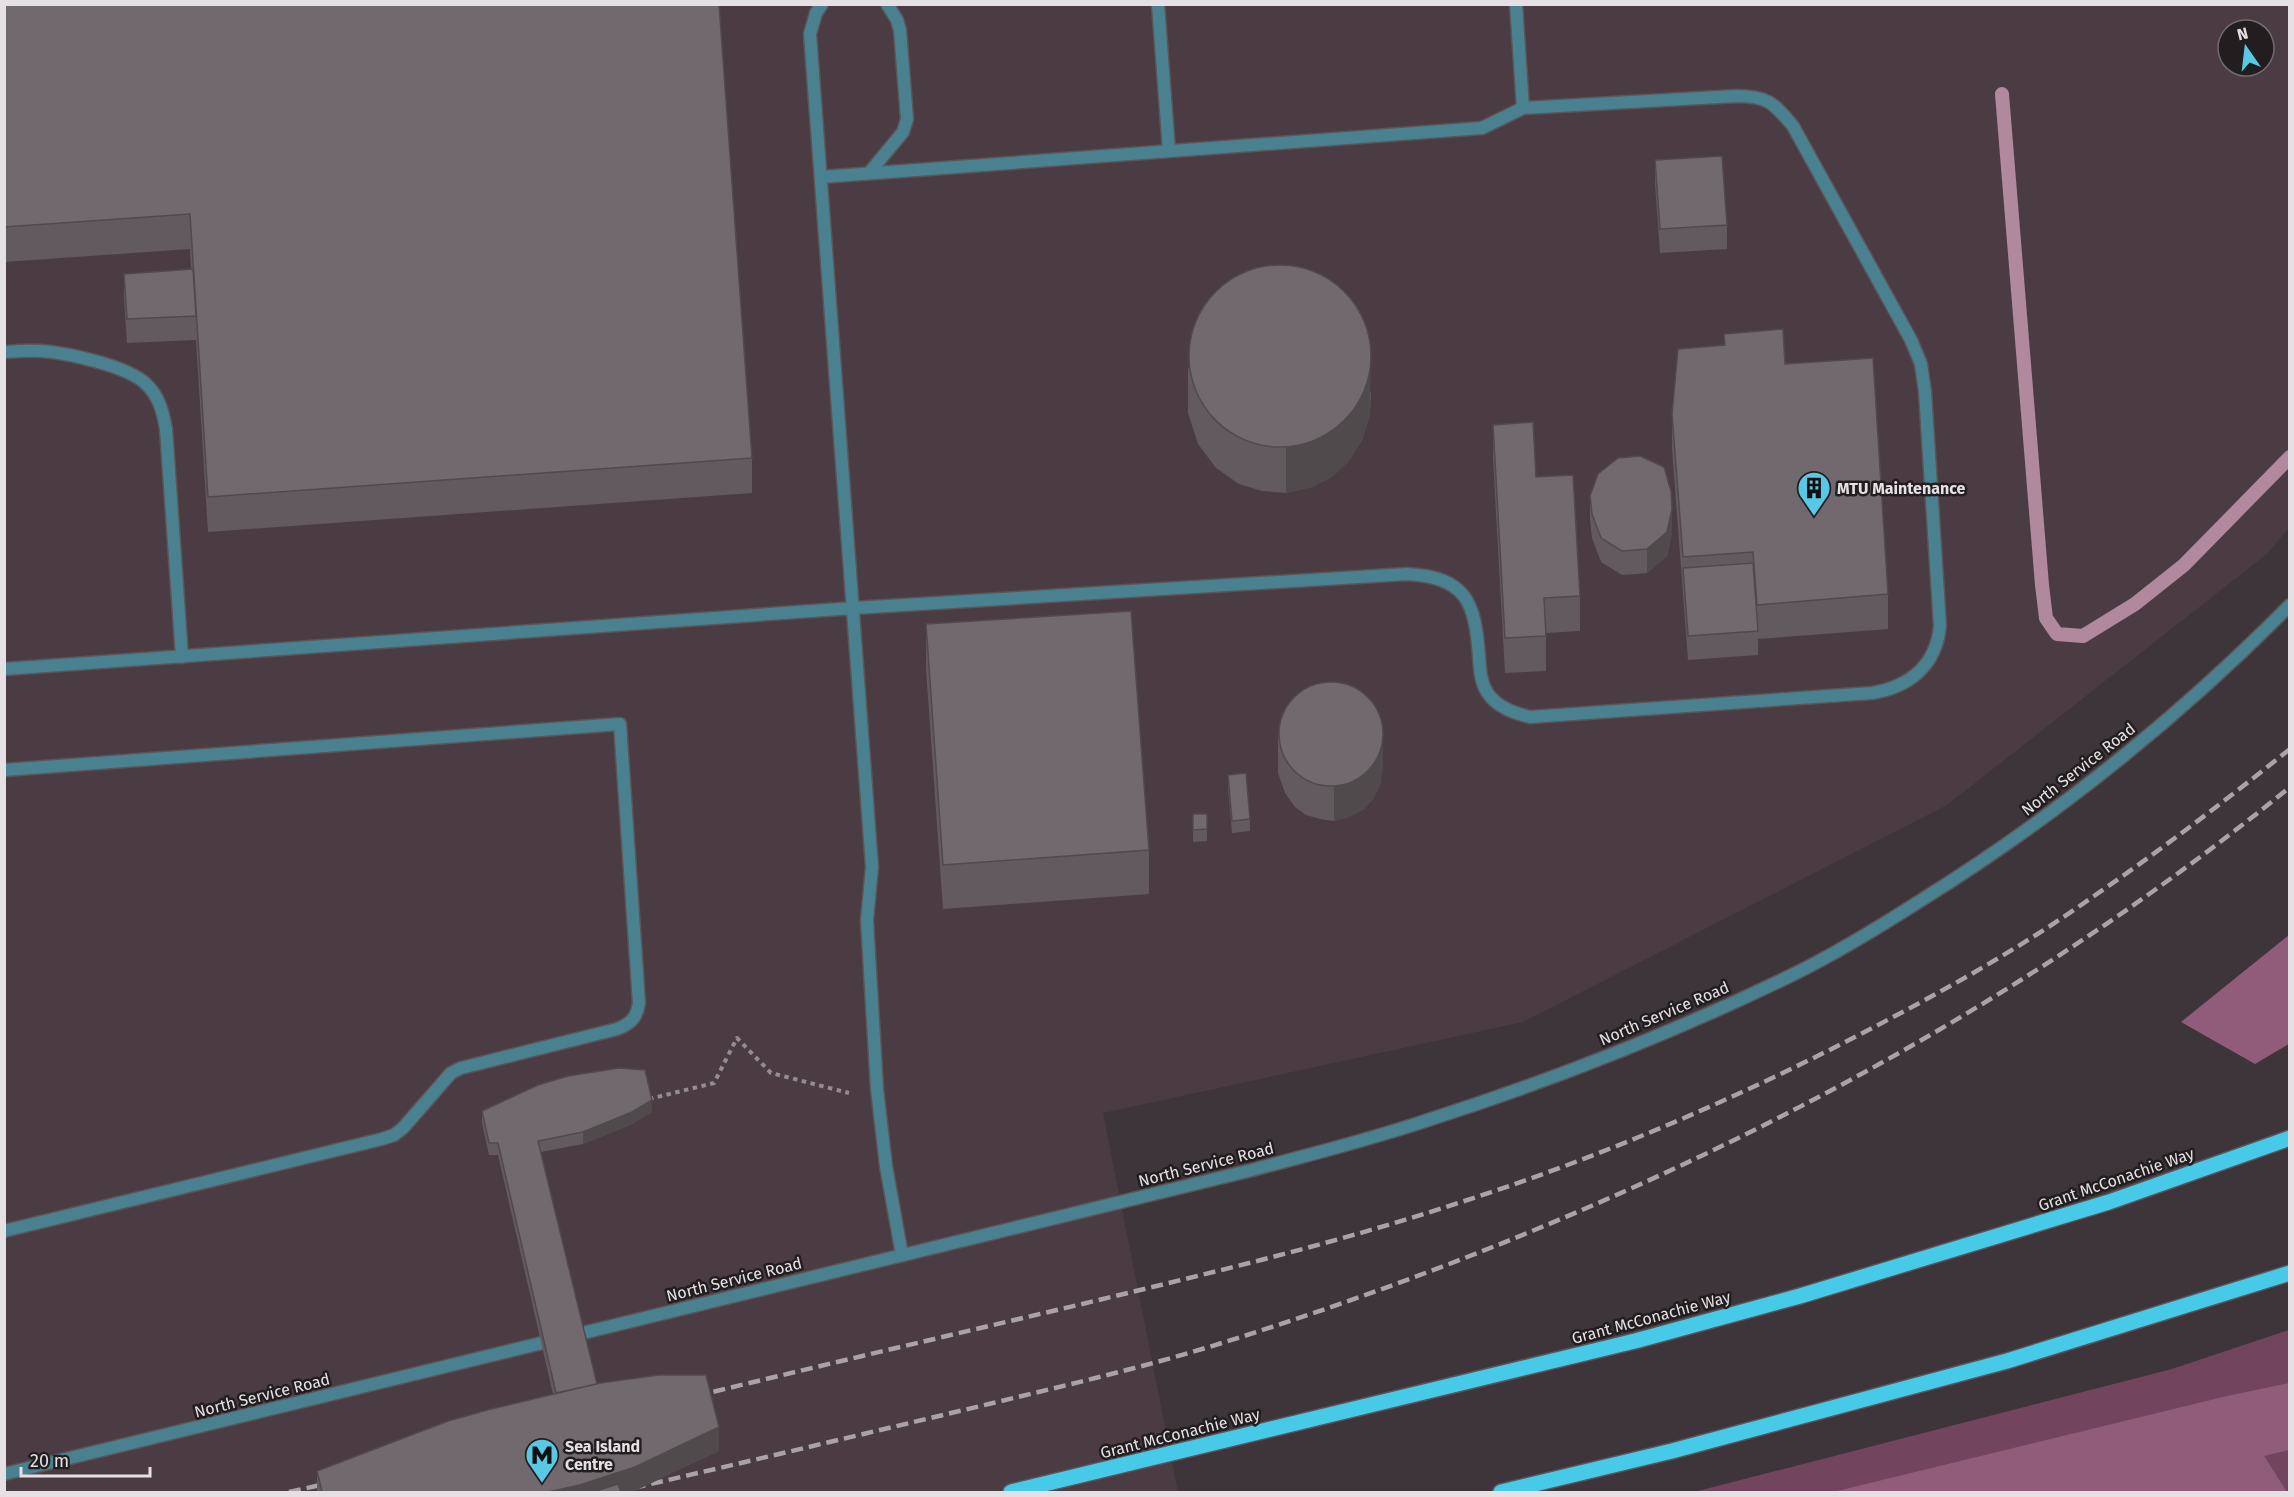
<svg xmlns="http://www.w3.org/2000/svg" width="2294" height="1497" viewBox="0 0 2294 1497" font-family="'Fira Sans',sans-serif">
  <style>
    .built { fill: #4b3c44; fill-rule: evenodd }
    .green { fill: #72445e }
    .forest { fill: #915c79 }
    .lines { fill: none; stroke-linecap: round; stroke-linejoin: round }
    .stream { stroke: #b0899f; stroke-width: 14 }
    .service-casing { stroke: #5b5458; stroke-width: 15 }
    .minor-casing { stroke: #5b5458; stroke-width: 15 }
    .primary-casing { stroke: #5b5458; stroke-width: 18 }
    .path { stroke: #938d90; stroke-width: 4; stroke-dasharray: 4.5 4.5; stroke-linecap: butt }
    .service { stroke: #4a8190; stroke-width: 12 }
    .minor { stroke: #4a8190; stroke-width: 12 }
    .primary { stroke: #47cae8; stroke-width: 15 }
    .rail { stroke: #a9a3a6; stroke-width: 4.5; stroke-dasharray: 12 6; stroke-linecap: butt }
    .wall { fill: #625a5f }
    .shaded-wall { fill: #504a4d }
    .building { fill: #72696e; stroke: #504a4d; stroke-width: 1.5 }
    .labels { text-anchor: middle; stroke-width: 5; stroke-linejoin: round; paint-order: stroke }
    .poi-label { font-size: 16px; font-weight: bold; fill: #e5e0e3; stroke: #221e20; text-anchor: start }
    .street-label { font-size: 16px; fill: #e5e0e3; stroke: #221e20 }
  </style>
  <rect width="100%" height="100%" fill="#3d3539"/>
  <path class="built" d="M5 5H2289V528L2267 554 1947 805 1523 1022 1103 1113 1178 1492H5ZM2228 30H2264V66H2228Z"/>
  <path class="green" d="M2289 1330V1492H1694L2172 1369Z"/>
  <path class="forest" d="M2289 935V1044L2255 1064 2181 1022Z
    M2289 1383V1450L2264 1456 2287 1492H1833L2227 1396Z"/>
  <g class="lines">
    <path class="stream" d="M2002 94 2042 585 2046 618 2057 634 2083 636 2135 604 2184 565 2290 457"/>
    <g class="service-casing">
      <path id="service" d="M822 4 816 13 810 34 872 867 867 920 877 1089 886 1166 902 1255
        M1158 4 1169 151
        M1516 4 1523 108
        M869 173 903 132 907 119 900 30 897 20 887 4
        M4 352C17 351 29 350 42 351 67 353 128 366 146 384 159 396 163 412 166 429L182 657
        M4 669 854 608 1407 574C1467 577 1475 603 1479 656 1480 668 1480 681 1487 692 1496 707 1514 713 1530 717L1872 693C1909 687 1936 666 1940 626L1925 392 1921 364 1911 340 1793 126C1773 102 1767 96 1736 96L1523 108 1482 128 821 177
        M4 770 620 724 639 1003C637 1018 630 1024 617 1029L461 1068 451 1073 403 1128 394 1135 382 1139 4 1231"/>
    </g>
    <g class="minor-casing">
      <path id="minor" d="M4 1474 1248 1171C1308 1155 1369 1140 1428 1120 1553 1080 1675 1032 1792 975 1837 953 1881 926 1923 899 2056 816 2179 717 2290 605"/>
    </g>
    <g class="primary-casing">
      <path id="primary" d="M1011 1492 1635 1341 1800 1296 2109 1202 2290 1138
        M1501 1492 1672 1451 2007 1361 2290 1273"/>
    </g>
    <path class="path" d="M649 1099 714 1083 737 1038 771 1073 849 1093"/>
    <use href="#service" class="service"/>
    <use href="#minor" class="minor"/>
    <use href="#primary" class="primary"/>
    <path class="rail" d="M696 1396C823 1365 951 1335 1078 1305 1206 1274 1334 1244 1458 1203 1602 1157 1743 1096 1876 1026 1951 987 2025 945 2094 896 2161 850 2226 800 2290 749
      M289 1492 334 1482
      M616 1492C742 1463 868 1433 993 1403 1071 1384 1149 1366 1225 1342 1610 1221 1975 1043 2290 787"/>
  </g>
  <path class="wall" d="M4 4 752 458V493L208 532 196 340 127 343 124 298V274L191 270 190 249 4 262Z
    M1655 160 1727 225V249L1660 253 1655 184Z
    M1724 334 1785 364 1888 594V629L1758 639V655L1688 660 1672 449V414L1724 345Z
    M1188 368 1371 392 1370 415 1362 440 1349 461 1333 476 1312 487 1286 493 1262 491 1239 484 1216 468 1198 444 1188 413Z
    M1493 425 1536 477 1580 596V631L1546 633V671L1505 673 1493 459Z
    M1590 496 1672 533 1667 556 1647 573 1622 575 1601 562 1592 538 1590 520Z
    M926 624 1149 850V894L943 909 926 669Z
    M1278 738 1383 765 1380 785 1373 799 1364 809 1349 817 1334 821 1320 819 1306 815 1295 807 1285 793 1278 773Z
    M1228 775 1250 819V831L1232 833 1228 787Z
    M1193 814H1207V841L1193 842Z
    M482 1111 652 1112 632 1124 583 1144 541 1152 597 1384 719 1451 629 1492H317V1471L553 1394 498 1155H489L482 1123Z"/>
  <path class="shaded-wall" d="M1371 347 1370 415 1362 440 1349 461 1333 476 1312 487 1286 493V448Z
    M1672 509V533L1667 556 1647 573V549Z
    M1383 730V765L1380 785 1373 799 1364 809 1349 817 1334 821V786Z
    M652 1100V1112L632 1124 583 1144V1132Z
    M719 1427V1451L635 1491 629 1492H548Z"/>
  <path class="building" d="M4 4H719L752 458 208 497 190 214 4 227Z
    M1722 156 1727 225 1660 229 1655 160Z
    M1189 356a91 91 0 1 1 182 0a91 91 0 1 1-182 0Z
    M193 269 196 316 127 319 124 274Z
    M1783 329 1785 364 1873 358 1888 594 1757 605 1753 552 1683 557 1672 414 1678 349 1725 345 1724 334Z
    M1533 422 1536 477 1573 475 1580 596 1544 598 1546 636 1505 638 1493 425Z
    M1640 456 1664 467 1671 491 1672 509 1667 532 1647 549 1622 551 1601 538 1592 514 1590 496 1598 474 1618 458Z
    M1753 563 1758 631 1688 636 1683 568Z
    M1131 611 1149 850 943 865 926 624Z
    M1279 734a52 52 0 1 1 104 0a52 52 0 1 1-104 0Z
    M1246 773 1250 819 1232 821 1228 775Z
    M1193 814H1207V829L1193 830Z
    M619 1068 645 1070 652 1100 632 1112 583 1132 538 1141 597 1384 556 1393 498 1143H489L482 1111 538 1085 568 1076Z
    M659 1375H706L719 1427 635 1467 580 1485 548 1492H322L317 1471 448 1421 491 1409 600 1383Z
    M618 1484 621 1492H593Z"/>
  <defs>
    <g id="building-pin" transform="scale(1.725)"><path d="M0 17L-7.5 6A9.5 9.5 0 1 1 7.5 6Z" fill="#58c8e4" stroke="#221e20"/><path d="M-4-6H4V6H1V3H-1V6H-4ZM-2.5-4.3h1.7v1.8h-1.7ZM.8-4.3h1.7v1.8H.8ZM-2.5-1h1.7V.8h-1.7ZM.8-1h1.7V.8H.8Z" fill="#111"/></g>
    <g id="metro-pin" transform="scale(1.725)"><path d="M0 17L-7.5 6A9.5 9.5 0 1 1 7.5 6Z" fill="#58c8e4" stroke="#221e20"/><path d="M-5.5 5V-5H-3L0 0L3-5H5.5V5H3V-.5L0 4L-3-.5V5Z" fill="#111"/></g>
  </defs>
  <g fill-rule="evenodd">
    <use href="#building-pin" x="1814" y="488"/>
    <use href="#metro-pin" x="542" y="1455"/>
  </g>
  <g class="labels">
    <g class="poi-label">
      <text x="1837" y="494">MTU Maintenance</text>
      <text x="565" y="1452">Sea Island<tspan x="565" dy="18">Centre</tspan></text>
    </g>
    <g class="street-label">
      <text transform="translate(2078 769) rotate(-38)" y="6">North Service Road</text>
      <text transform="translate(1664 1013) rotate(-23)" y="6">North Service Road</text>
      <text transform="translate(1206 1164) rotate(-14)" y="6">North Service Road</text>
      <text transform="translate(2116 1179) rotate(-19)" y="6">Grant McConachie Way</text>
      <text transform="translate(734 1279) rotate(-14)" y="6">North Service Road</text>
      <text transform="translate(1651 1317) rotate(-15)" y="6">Grant McConachie Way</text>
      <text transform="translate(262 1395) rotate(-14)" y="6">North Service Road</text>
      <text transform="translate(1180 1433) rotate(-14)" y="6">Grant McConachie Way</text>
    </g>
  </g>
  <rect width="2294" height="1497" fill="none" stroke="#e5e0e3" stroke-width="12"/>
  <g transform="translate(2246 48) rotate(346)"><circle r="28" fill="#221e20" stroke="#706c6e" stroke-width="1.5"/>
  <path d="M0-4.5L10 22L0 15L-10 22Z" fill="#58c8e4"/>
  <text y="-9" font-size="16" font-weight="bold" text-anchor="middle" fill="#e5e0e3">N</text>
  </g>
  <path d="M21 1467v9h129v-9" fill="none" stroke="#e5e0e3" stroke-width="3"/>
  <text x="30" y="1467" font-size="18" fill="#e5e0e3" stroke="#221e20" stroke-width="4.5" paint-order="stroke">20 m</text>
</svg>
